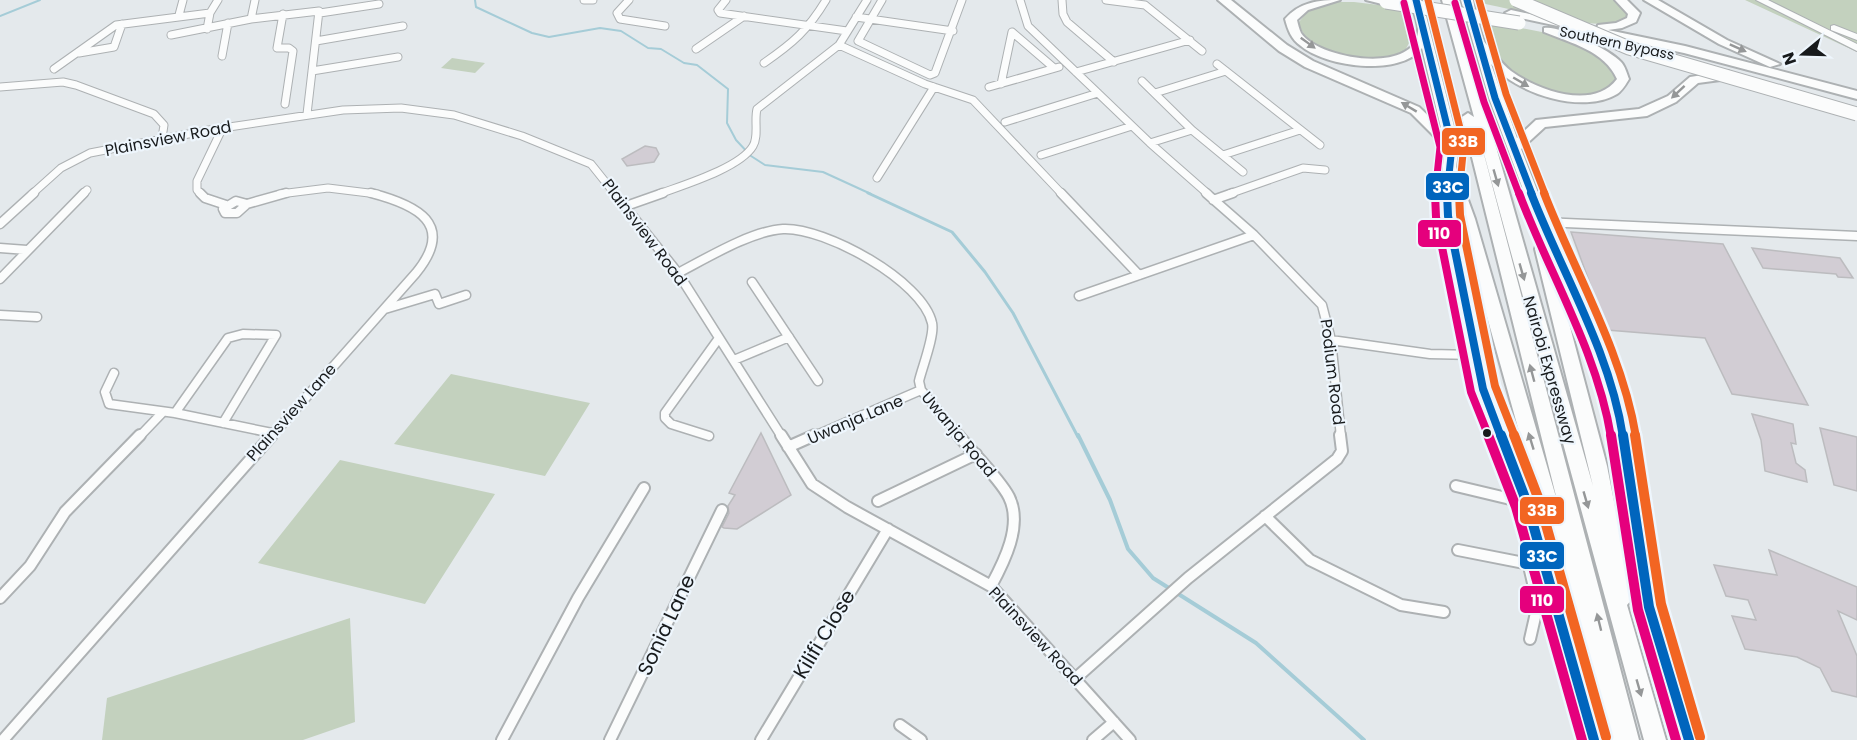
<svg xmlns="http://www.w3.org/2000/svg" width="1857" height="740" viewBox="0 0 1857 740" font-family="Poppins,sans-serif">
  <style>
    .green { fill: #c3d1be }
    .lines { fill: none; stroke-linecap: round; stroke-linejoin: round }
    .stream-far2 { stroke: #a5ccd7; stroke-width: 2 }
    .stream-far1 { stroke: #a5ccd7; stroke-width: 3 }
    .stream { stroke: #a5ccd7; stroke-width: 4 }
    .building { fill: #d2cdd4; stroke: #bcbcbf; stroke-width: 1.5 }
    .street-far2-casing { stroke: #adb1b3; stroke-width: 9 }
    .street-far1-casing { stroke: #adb1b3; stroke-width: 11 }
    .street-casing { stroke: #adb1b3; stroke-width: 14 }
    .primary-casing { stroke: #adb1b3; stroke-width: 2 }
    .highway-casing { stroke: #adb1b3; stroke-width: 4 }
    .street-far2 { stroke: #fbfcfc; stroke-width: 7 }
    .street-far1 { stroke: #fbfcfc; stroke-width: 8 }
    .street { stroke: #fbfcfc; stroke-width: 10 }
    .primary { fill: #fbfcfc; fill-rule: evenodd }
    .highway { fill: #fbfcfc; fill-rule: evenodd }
    .highway-bridge-casing { stroke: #adb1b3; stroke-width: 15; stroke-linecap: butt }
    .highway-bridge { stroke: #fbfcfc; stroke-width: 13 }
    .bus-1-far2-casing { stroke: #eef6fd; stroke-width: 10 }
    .bus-1-far1-casing { stroke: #eef6fd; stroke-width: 13 }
    .bus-1-casing { stroke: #eef6fd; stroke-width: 15 }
    .bus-2-far2-casing { stroke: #eef6fd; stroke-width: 10 }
    .bus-2-far1-casing { stroke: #eef6fd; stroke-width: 13 }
    .bus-2-casing { stroke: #eef6fd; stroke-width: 15 }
    .bus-3-far2-casing { stroke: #eef6fd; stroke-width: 10 }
    .bus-3-far1-casing { stroke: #eef6fd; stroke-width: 13 }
    .bus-3-casing { stroke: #eef6fd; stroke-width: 15 }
    .bus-1-far2 { stroke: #0065bd; stroke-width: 7 }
    .bus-1-far1 { stroke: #0065bd; stroke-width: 8 }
    .bus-1 { stroke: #0065bd; stroke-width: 10 }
    .bus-2-far2 { stroke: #e5007d; stroke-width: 7 }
    .bus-2-far1 { stroke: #e5007d; stroke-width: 8 }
    .bus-2 { stroke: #e5007d; stroke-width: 10 }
    .bus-3-far2 { stroke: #f26522; stroke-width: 7 }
    .bus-3-far1 { stroke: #f26522; stroke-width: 8 }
    .bus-3 { stroke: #f26522; stroke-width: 10 }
    .oneway { fill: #959798 }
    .bus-dot { fill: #181b1d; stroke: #eef6fd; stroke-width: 2 }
    .labels { text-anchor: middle; stroke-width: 4.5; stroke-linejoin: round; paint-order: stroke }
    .far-street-label { font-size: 14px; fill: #181b1d; stroke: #eef6fd }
    .street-label { font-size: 16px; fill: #181b1d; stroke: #eef6fd }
    .near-street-label { font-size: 20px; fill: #181b1d; stroke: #eef6fd }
    .line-badge { stroke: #eef6fd; stroke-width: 2 }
    .badge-label { font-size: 16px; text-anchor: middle; font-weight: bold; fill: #fff }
  </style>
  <rect width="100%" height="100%" fill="#e4e9ec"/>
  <path class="green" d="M1475 0H1617L1628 13C1626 18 1624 21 1618 23 1592 29 1506 8 1476 2Z
    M1745 0H1857V52Z
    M1337 2H1354L1404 8 1410 41 1406 49C1380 67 1305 59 1299 22L1308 11Z
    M1486 21 1562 36 1616 65 1617 84C1611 87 1604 93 1597 95 1569 100 1516 86 1500 60 1493 49 1490 33 1486 21Z
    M452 58 485 63 475 73 441 68Z
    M451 374 590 403 545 476 394 444Z
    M340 460 495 494 425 604 258 563Z
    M350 618 355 722 303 740H102L107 698Z"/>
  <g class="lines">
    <path class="stream-far2" d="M475 0 476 7 532 33 549 37 600 28 621 31 648 48 661 49 684 63 697 65 728 89 727 123 736 140 751 156 765 165 823 172 871 194
      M0 16 40 0"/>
    <path class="stream-far1" d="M868 193 952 232 985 272 1013 313 1078 437"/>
    <path class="stream" d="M1078 435 1110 500 1128 549 1153 578 1256 643 1364 740"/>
  </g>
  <path class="building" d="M645 146 656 148 659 154 654 162 627 166 622 159Z
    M1571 232 1723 244 1808 405 1732 394 1705 338 1607 330Z
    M1752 248 1840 258 1853 278 1838 277 1836 274 1763 268Z
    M1752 414 1793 424 1796 444 1791 443 1796 463 1805 470 1807 482 1765 471 1761 440Z
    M1820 428 1857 437V491L1834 485Z
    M761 433 791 495 737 529 724 528 722 527 729 513 728 506 735 495 729 493Z
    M1769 550 1857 587V620L1838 611 1857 656V697L1832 691 1820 668 1797 657 1745 649 1732 616 1756 620 1748 600 1726 596 1714 565 1777 575Z"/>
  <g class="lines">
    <g class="street-far2-casing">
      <path id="street-far2" d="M584 0H593
        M629 0 617 13 620 19 665 26
        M726 0 718 10 720 13 847 31
        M882 0 858 41 930 75 935 73 962 0
        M1020 0 1028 26 1150 143 1208 194
        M1062 0 1063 14 1067 22 1114 62
        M1106 0 1145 5 1202 51
        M320 13 379 4
        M283 14 277 48H289L293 51 285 104
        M179 15 183 0
        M856 17 953 31
        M251 19 255 0
        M207 29 210 13 218 0
        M171 35 251 19 319 11 307 114
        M316 41 403 26
        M839 45 925 84 973 100 1062 194
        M696 49 744 16
        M79 53 114 47 122 24
        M222 56 228 23
        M764 63C793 43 808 30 826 0
        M1217 64 1320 145
        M54 69 116 25 210 13
        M312 71 398 57
        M1076 72 1190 40
        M1142 81 1192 130 1150 143
        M1001 84 1012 32 1054 68
        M0 87 63 82 76 85 154 114 164 125 162 138
        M989 87 1059 67
        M1155 93 1226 71
        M1005 122 1098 93
        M1192 130 1243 172
        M1041 155 1132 126
        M1223 155 1300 130
        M877 178 934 87
        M32 194 61 168 90 153 209 130 343 110 401 108 454 115 522 136 591 164 615 194
        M83 194 87 190
        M201 194 197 190V181L223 127
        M280 194 328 188 377 194
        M659 194C683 185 740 168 753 146 759 136 754 120 757 109L839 45 867 0
        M1229 194 1303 168 1325 170"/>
    </g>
    <g class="street-far1-casing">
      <path id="street-far1" d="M200 193 205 198 226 205
        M614 193 678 273 782 437
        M1061 193 1139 275
        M1206 193 1254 235 1322 305 1331 340 1341 437
        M1213 200 1233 193
        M236 201 247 204 237 213H225L223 209Z
        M247 204 286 193
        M626 206 663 193
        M1543 222 1857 236
        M0 224 34 193
        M0 248 27 250
        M678 273C707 258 751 231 783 229 825 227 923 281 932 323 935 335 922 368 919 381L921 390 960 437
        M0 279 84 193
        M752 282 818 381
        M1079 296 1254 235
        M385 309 435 294 439 304 466 295
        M0 315 37 317
        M1331 340 1430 354 1475 355
        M734 360 789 337
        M114 373 105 392 109 404 175 413 272 433
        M175 413 228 338 243 334 276 335 223 423
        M709 436 671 424 665 418V413L719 338
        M139 437 162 413
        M271 437 416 273C456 224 417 205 371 193
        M812 437 921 390"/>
    </g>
    <g class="street-casing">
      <path id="street" d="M781 435 812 484 847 507 991 586 1130 740
        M958 435C972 452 1000 479 1009 497 1023 525 1004 562 991 586
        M788 447 815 435
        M1456 486 1527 503
        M878 501 976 454
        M1265 516 1310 560 1401 605 1444 612
        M1458 550 1545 567
        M1528 562 1538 604 1530 639
        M0 598 30 566 65 512 140 435
        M1076 678 1188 578 1337 459 1342 451 1340 435
        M900 725 921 740
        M3 740 272 435
        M502 740 578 598 644 488
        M610 740 722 510
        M761 740 888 529
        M1093 740 1114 722"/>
    </g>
    <g class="primary-casing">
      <path id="primary" d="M1756 0H1768L1857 44V51Z
        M1834 25 1857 34V40L1831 30V26Z"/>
    </g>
    <g class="highway-casing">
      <path id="highway" d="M1218 0H1231L1287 45 1313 61 1419 107 1441 128 1422 48C1400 77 1326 67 1301 46 1291 39 1288 30 1285 19 1300 2 1318 0 1340 0L1308 10 1297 20C1298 24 1299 29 1301 33 1318 59 1414 75 1418 32 1419 23 1413 9 1410 0H1422L1459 146 1456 167 1475 219 1558 504 1462 117 1468 113 1474 117 1442 0H1454L1593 486 1535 249 1540 235 1489 98 1461 0H1473C1475 10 1480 37 1486 44 1493 52 1502 64 1511 71 1537 90 1593 111 1617 79 1605 51 1571 43 1544 32V28C1560 25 1610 50 1621 62 1625 66 1627 74 1629 79 1626 84 1622 91 1617 94 1582 115 1516 93 1491 64L1517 138 1536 120 1639 109 1668 96 1690 77 1728 71 1734 75 1728 79 1698 83 1676 102 1647 116 1545 127 1521 149 1554 234 1594 318 1613 371 1631 429 1659 607 1700 740H1678L1639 607 1613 429 1578 318 1553 263 1607 466 1633 598 1627 605 1666 740H1644L1477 128 1639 740H1605L1454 198 1455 216 1491 389 1536 503 1605 740H1583L1518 503 1475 389 1441 216 1440 192 1445 147 1411 113 1305 67 1279 51Z
        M1366 0H1390L1392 2 1386 5Z
        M1615 0H1627L1640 13 1636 22 1622 28 1608 30 1685 46 1857 91V99L1684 53 1511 16 1505 13 1511 10 1597 28 1598 25 1616 23 1627 18 1628 14Z
        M1644 0H1658L1727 40 1780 64 1770 67 1719 44Z"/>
    </g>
    <use href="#street-far2" class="street-far2"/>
    <use href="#street-far1" class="street-far1"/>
    <use href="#street" class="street"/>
    <use href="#primary" class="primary"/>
    <use href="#highway" class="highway"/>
    <g class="highway-bridge-casing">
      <path id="highway-bridge" d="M1516 0 1629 48 1857 114
        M1386 2 1519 23"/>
    </g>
    <use href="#highway-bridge" class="highway-bridge"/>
    <g class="bus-1-far2-casing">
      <path id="bus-1-far2" d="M1416 0 1452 146 1447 194
        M1467 0 1495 98 1532 194"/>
    </g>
    <g class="bus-1-far1-casing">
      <path id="bus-1-far1" d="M1447 193 1448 216 1483 389 1501 437
        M1531 193C1562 273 1610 351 1623 437"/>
    </g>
    <g class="bus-1-casing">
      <path id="bus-1" d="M1501 435 1527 503 1594 740
        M1623 435 1649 607 1689 740"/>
    </g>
    <g class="bus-2-far2-casing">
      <path id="bus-2-far2" d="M1404 3 1440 147 1435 194
        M1455 3 1484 102 1519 194"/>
    </g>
    <g class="bus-2-far1-casing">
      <path id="bus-2-far1" d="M1435 193 1436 217 1471 392 1489 437
        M1519 193C1549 273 1597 351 1611 437"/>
    </g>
    <g class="bus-2-casing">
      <path id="bus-2" d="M1488 435 1516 507 1582 740
        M1611 435 1638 610 1676 740"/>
    </g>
    <g class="bus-3-far2-casing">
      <path id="bus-3-far2" d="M1428 0 1464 144 1459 194
        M1479 0 1506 94 1545 194"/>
    </g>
    <g class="bus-3-far1-casing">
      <path id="bus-3-far1" d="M1459 193 1460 215 1495 386 1515 437
        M1544 193C1575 273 1622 351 1636 437"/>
    </g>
    <g class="bus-3-casing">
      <path id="bus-3" d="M1514 435 1539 500 1606 737
        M1635 435 1661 604 1700 737"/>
    </g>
    <use href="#bus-1-far2" class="bus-1-far2"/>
    <use href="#bus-1-far1" class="bus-1-far1"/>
    <use href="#bus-1" class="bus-1"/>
    <use href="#bus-2-far2" class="bus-2-far2"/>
    <use href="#bus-2-far1" class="bus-2-far1"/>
    <use href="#bus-2" class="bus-2"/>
    <use href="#bus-3-far2" class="bus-3-far2"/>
    <use href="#bus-3-far1" class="bus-3-far1"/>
    <use href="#bus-3" class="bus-3"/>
  </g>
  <defs><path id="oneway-solid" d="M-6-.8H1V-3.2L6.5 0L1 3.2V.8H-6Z" transform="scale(1.5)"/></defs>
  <g class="oneway">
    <use href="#oneway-solid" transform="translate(1308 43) rotate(36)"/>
    <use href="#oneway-solid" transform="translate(1738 48) rotate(24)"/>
    <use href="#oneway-solid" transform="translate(1521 82) rotate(30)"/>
    <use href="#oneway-solid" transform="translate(1678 92) rotate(137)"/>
    <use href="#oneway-solid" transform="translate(1409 107) rotate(-149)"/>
    <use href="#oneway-solid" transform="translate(1496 178) rotate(74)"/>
    <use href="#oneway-solid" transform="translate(1522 272) rotate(74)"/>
    <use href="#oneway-solid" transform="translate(1532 373) rotate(-105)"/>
    <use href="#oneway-solid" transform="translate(1531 441) rotate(-107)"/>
    <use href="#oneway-solid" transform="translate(1586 500) rotate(74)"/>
    <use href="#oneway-solid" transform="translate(1599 622) rotate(-104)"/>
    <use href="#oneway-solid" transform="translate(1639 688) rotate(74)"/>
  </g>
  <circle class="bus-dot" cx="1487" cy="433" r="5"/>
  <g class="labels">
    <g class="far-street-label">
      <text transform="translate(1617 43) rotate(12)" y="5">Southern Bypass</text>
    </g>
    <g class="street-label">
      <text transform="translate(168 138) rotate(-11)" y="6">Plainsview Road</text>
      <text transform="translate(645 232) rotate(53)" y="6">Plainsview Road</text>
      <text transform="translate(1550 370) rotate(74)" y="6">Nairobi Expressway</text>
      <text transform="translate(1333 372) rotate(83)" y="6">Podium Road</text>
      <text transform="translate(291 412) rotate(-48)" y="6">Plainsview Lane</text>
      <text transform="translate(855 419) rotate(-23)" y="6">Uwanja Lane</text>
      <text transform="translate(959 434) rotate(50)" y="6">Uwanja Road</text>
      <text transform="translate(1036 636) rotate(47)" y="6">Plainsview Road</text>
    </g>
    <g class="near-street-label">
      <text transform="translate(666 625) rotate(-65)" y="7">Sonia Lane</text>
      <text transform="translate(824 634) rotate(-59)" y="7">Kilifi Close</text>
    </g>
  </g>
  <g class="line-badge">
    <rect x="1441" y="127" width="45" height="29" rx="6" fill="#f26522"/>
    <rect x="1425" y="172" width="45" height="29" rx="6" fill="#0065bd"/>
    <rect x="1417" y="219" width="45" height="29" rx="6" fill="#e5007d"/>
    <rect x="1519" y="496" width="46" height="29" rx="6" fill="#f26522"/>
    <rect x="1519" y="541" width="46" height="29" rx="6" fill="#0065bd"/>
    <rect x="1519" y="585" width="46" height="29" rx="6" fill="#e5007d"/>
  </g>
  <g class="badge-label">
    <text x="1463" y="147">33B</text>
    <text x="1448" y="193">33C</text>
    <text x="1439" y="239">110</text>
    <text x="1542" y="516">33B</text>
    <text x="1542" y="562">33C</text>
    <text x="1542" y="606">110</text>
  </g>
  <g transform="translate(1803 54) rotate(251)" stroke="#eef6fd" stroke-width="4.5" paint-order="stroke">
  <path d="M0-4.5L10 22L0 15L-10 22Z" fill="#181b1d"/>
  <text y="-9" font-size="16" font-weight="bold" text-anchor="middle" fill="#181b1d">N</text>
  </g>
</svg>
